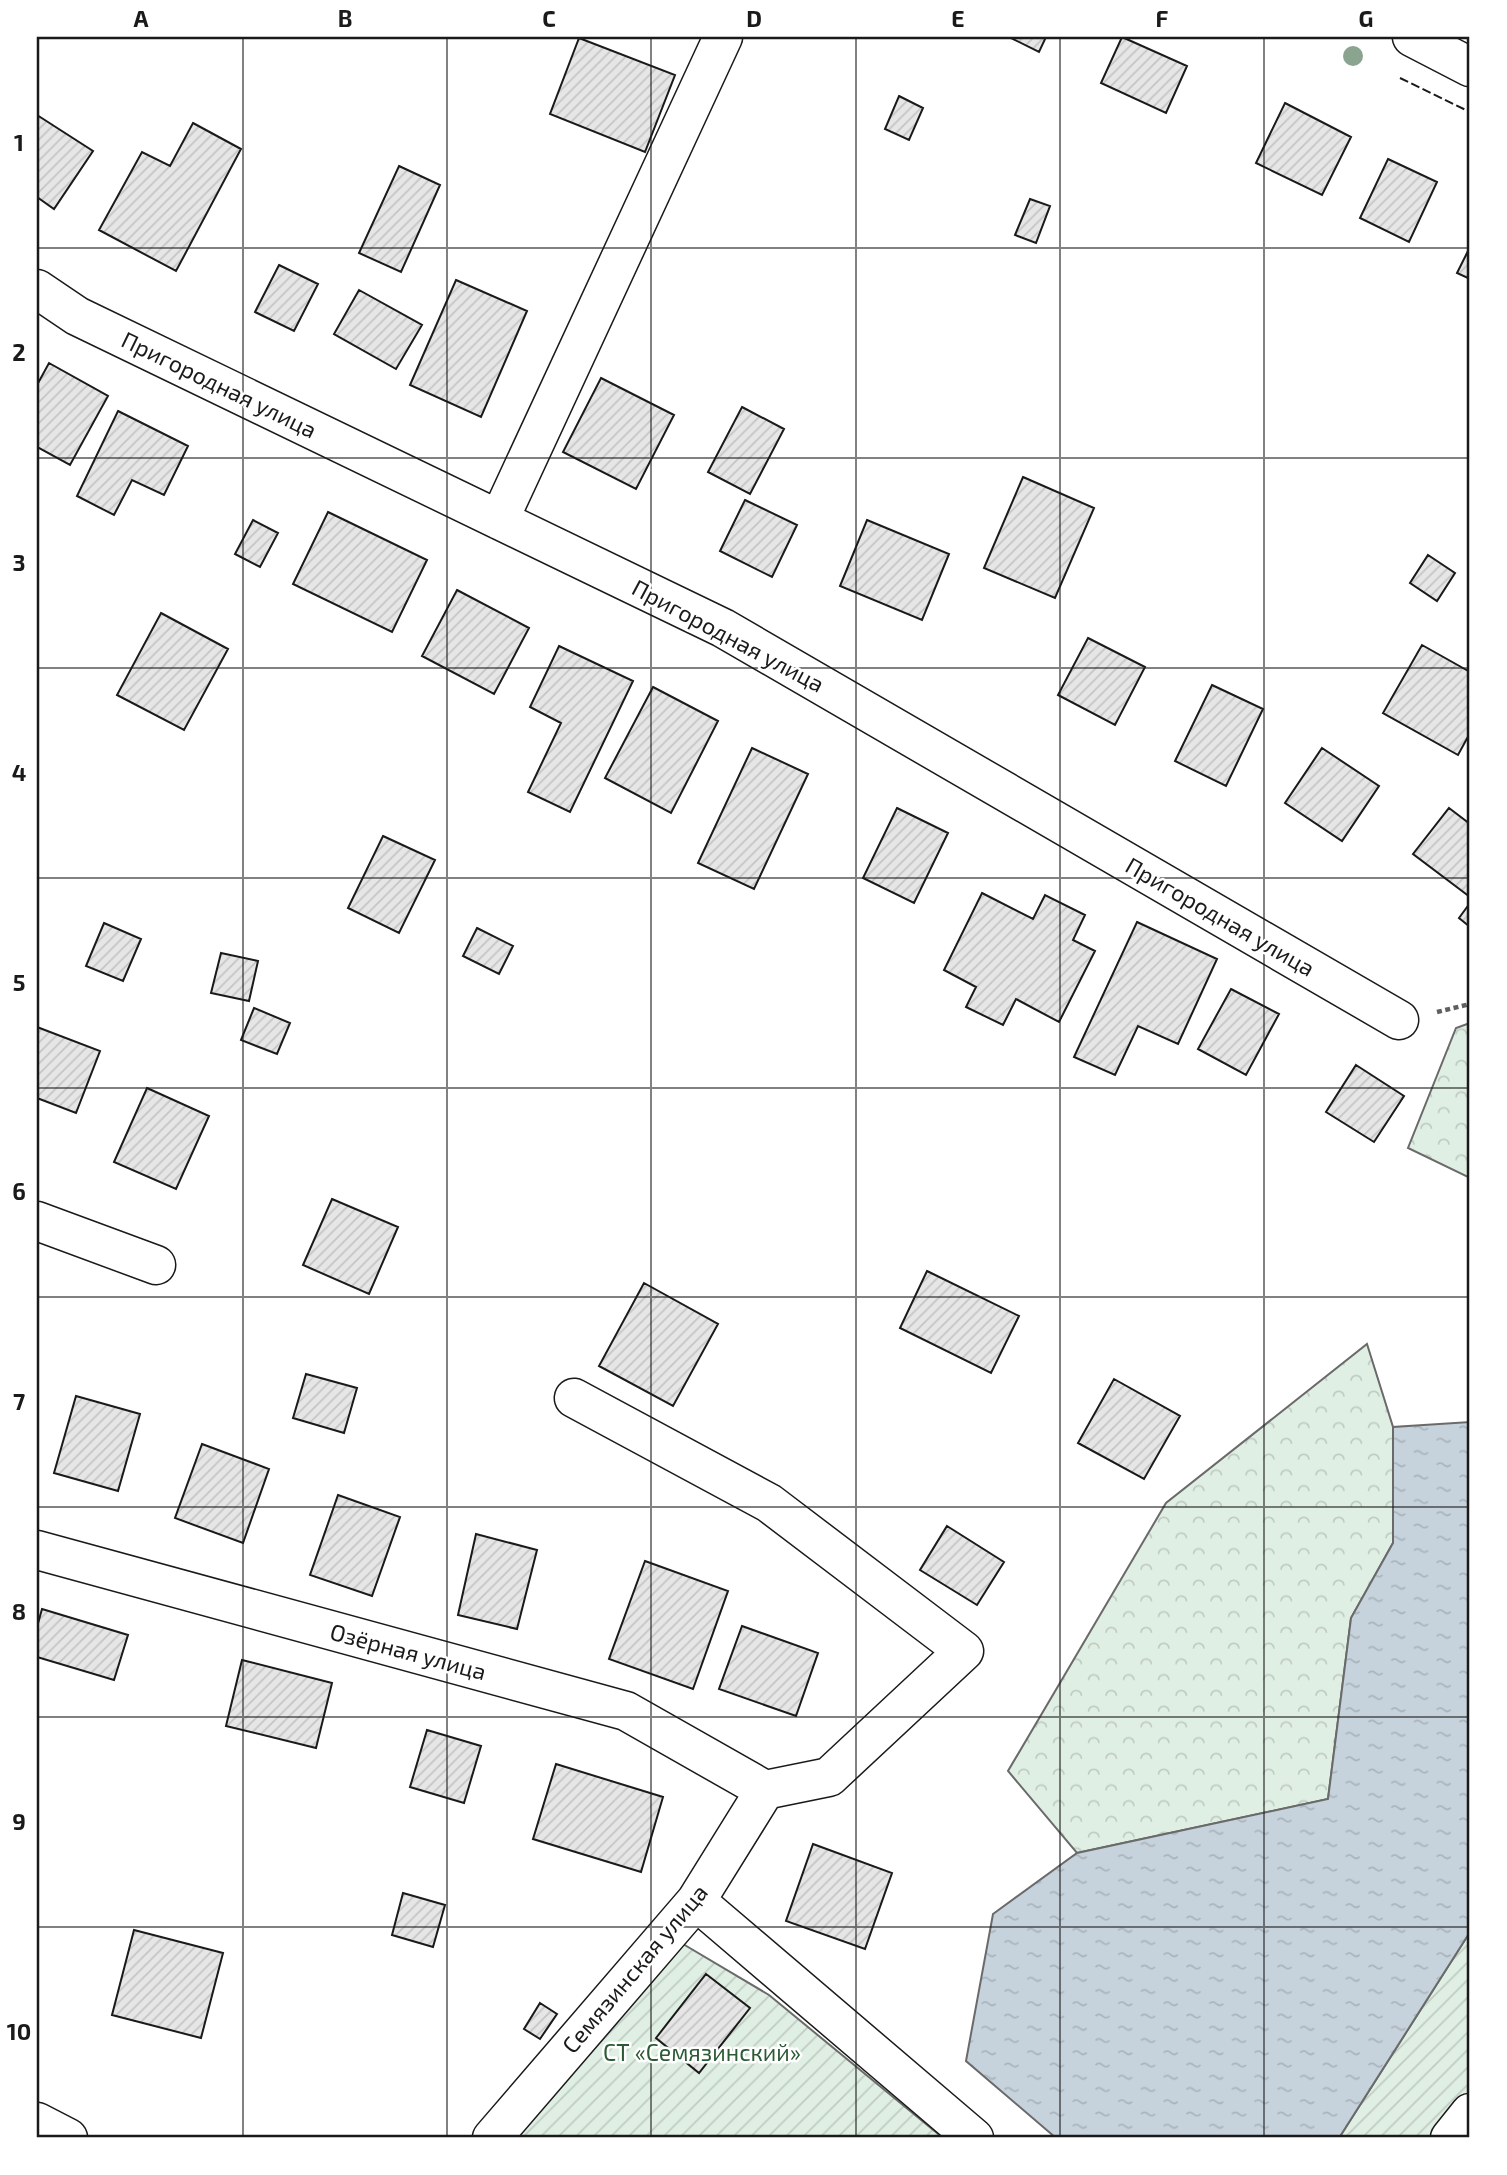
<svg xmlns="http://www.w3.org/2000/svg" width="1507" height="2175" viewBox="0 0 1507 2175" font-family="'Exo 2',sans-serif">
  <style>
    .forest { fill: url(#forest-crowns); stroke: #6a6a6a; stroke-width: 2 }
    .garden { fill: url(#garden-furrows); stroke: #6a6a6a; stroke-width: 2 }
    .water { fill: url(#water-ripples); stroke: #6a6a6a; stroke-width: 2 }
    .building { fill: url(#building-hatch); stroke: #1a1a1a; stroke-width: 2 }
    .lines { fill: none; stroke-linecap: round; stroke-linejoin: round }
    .minor-casing { stroke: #1a1a1a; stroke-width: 41 }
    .path { stroke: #5f5f5f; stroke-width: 4.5; stroke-dasharray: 5 3.5; stroke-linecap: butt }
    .minor { stroke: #fff; stroke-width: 38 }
    .fence { stroke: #1a1a1a; stroke-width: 2; stroke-dasharray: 9 3.5; stroke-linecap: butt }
    .tree { fill: #8aa48f }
    .grid { fill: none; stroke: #1a1a1a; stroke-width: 2; stroke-opacity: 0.55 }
    .labels { text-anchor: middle; stroke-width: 5; stroke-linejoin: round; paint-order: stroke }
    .street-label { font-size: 23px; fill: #1a1a1a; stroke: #fff }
    .park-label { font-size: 23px; fill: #2b5a34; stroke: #fff }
    .neatline { fill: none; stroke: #1a1a1a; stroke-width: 2.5 }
    .grid-label { font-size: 23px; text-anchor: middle; font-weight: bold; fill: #1a1a1a }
  </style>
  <defs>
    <pattern id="forest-crowns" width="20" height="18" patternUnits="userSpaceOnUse" patternTransform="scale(1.75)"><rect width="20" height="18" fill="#e0efe3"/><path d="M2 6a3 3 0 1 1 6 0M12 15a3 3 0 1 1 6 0" fill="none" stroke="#c0ccc2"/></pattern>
    <pattern id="garden-furrows" width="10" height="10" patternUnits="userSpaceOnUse" patternTransform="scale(1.75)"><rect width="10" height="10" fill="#e0efe3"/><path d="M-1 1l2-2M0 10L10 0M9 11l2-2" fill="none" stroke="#c0ccc2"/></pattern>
    <pattern id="water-ripples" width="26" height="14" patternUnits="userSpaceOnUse" patternTransform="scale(1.75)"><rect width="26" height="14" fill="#c6d2dc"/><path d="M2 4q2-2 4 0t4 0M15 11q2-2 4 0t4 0" fill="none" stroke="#aab4bc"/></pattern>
    <pattern id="building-hatch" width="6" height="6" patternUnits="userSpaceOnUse" patternTransform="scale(1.75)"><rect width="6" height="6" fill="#e6e6e6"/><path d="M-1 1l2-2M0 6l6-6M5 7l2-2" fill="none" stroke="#c5c5c5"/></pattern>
  </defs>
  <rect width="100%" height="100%" fill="#fff"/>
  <path class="forest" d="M1470 1023V1178L1408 1148 1456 1028Z
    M1367 1344 1393 1427V1543L1351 1618 1328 1799 1077 1853 1008 1771 1166 1503Z"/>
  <path class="garden" d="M1470 1932V2138H1339Z
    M683 1944 769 1995 943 2138H516Z"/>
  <path class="water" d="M1470 1422V1932L1339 2138H1056L966 2061 993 1914 1077 1853 1328 1799 1351 1618 1393 1543V1427Z"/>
  <path class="building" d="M1009 37H1046L1039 52Z
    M1122 37 1187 66 1166 113 1101 83Z
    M579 38 675 75 645 152 550 114Z
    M899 96 923 108 909 140 885 129Z
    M1285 103 1351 137 1322 195 1256 163Z
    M37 115 93 151 54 209 37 197Z
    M193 123 241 149 176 271 99 230 142 152 170 166Z
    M1388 159 1437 182 1409 242 1360 218Z
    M399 166 440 185 401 272 359 253Z
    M1030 199 1050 206 1036 243 1015 235Z
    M1470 247V279L1457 273Z
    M279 265 318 284 294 331 255 312Z
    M456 280 527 311 481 417 410 385Z
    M359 290 422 325 396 369 334 334Z
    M49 363 108 396 70 465 37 447V385Z
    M601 378 674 415 636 489 563 452Z
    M742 407 784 429 750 494 708 472Z
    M118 411 188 446 164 495 132 480 114 515 77 496Z
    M1023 477 1094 508 1055 598 984 568Z
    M745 500 797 525 772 577 720 551Z
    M328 512 427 560 392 632 293 584Z
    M253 520 278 533 260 567 235 554Z
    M867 520 949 554 922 620 840 586Z
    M1428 555 1455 573 1437 601 1410 583Z
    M457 590 529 628 494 694 422 656Z
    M161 613 228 649 184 730 117 695Z
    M1088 638 1145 667 1115 725 1058 695Z
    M1422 645 1470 672V733L1458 755 1383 713Z
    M559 646 633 681 570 812 528 792 561 723 530 707Z
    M1212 685 1263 709 1226 786 1175 761Z
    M653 687 718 721 671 813 605 778Z
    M752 748 808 774 754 889 698 863Z
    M1322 748 1379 786 1342 841 1285 803Z
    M897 808 948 833 914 903 863 878Z
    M1449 808 1470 824V897L1413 854Z
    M383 836 435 860 399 933 348 908Z
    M982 893 1033 919 1045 895 1085 915 1073 940 1095 951 1059 1022 1016 999 1003 1025 966 1007 976 987 944 970Z
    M1470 903V927L1459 918Z
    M1137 922 1217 959 1178 1044 1138 1026 1115 1075 1074 1057Z
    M104 923 141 939 123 981 86 966Z
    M477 928 513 946 499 974 463 956Z
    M221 953 258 961 249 1001 211 993Z
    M1231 989 1279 1014 1246 1075 1198 1049Z
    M254 1008 290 1023 277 1054 241 1040Z
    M37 1027 100 1051 76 1113 37 1098Z
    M1356 1065 1404 1096 1374 1142 1326 1112Z
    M147 1088 209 1116 176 1189 114 1162Z
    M332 1199 398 1227 369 1294 303 1265Z
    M927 1271 1019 1316 991 1373 900 1328Z
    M644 1283 718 1324 673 1406 599 1366Z
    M306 1374 357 1388 344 1433 293 1418Z
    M1114 1379 1180 1416 1144 1479 1078 1443Z
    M76 1396 140 1414 118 1491 54 1473Z
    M202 1444 269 1469 243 1543 175 1518Z
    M338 1495 400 1517 372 1596 310 1575Z
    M947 1526 1004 1562 977 1605 920 1570Z
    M476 1534 537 1550 517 1629 458 1615Z
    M645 1561 728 1591 693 1689 609 1659Z
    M42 1609 128 1635 114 1680 37 1657V1627Z
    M742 1626 818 1653 796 1716 719 1689Z
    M242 1660 332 1683 316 1748 226 1726Z
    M427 1730 481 1746 464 1803 410 1787Z
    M556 1764 663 1797 641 1872 533 1839Z
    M813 1844 892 1873 865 1949 786 1921Z
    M403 1893 445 1905 433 1947 392 1935Z
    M134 1930 223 1953 201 2038 112 2015Z
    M706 1974 750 2008 699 2073 656 2038Z
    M540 2003 557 2014 540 2039 524 2029Z"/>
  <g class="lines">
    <g class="minor-casing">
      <path id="minor" d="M1412 37 1470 67
        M37 289 77 316 723 628 1399 1020
        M499 520 723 37
        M37 1221 156 1265
        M574 1398 769 1503 964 1651 829 1777 765 1790
        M37 1550 626 1711 765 1790
        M696 1901 974 2138
        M37 2122 68 2138
        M492 2138 696 1901 765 1790
        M1450 2138 1470 2113"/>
    </g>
    <path class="path" d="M1437 1012 1470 1004"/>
    <use href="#minor" class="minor"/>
    <path class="fence" d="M1400 78 1470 112"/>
  </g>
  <circle class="tree" cx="1353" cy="56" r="10"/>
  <path class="grid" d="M243 37V2138M447 37V2138M651 37V2138M856 37V2138M1060 37V2138M1264 37V2138M37 248H1470M37 458H1470M37 668H1470M37 878H1470M37 1088H1470M37 1297H1470M37 1507H1470M37 1717H1470M37 1927H1470"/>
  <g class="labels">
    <g class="street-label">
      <text transform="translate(219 385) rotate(26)" y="8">Пригородная улица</text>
      <text transform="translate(728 636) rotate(28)" y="8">Пригородная улица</text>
      <text transform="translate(1220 917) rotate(30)" y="8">Пригородная улица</text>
      <text transform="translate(408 1652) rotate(15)" y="8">Озёрная улица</text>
      <text transform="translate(635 1969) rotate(-50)" y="8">Семязинская улица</text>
    </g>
    <g class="park-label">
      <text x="702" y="2061">СТ «Семязинский»</text>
    </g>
  </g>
  <rect width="1507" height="2175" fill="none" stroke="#ffffff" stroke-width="77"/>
  <rect x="38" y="38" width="1430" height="2098" class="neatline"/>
  <g class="grid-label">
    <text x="141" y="27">A</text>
    <text x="345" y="27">B</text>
    <text x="549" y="27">C</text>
    <text x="754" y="27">D</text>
    <text x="958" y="27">E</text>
    <text x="1162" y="27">F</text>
    <text x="1366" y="27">G</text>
    <text x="19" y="151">1</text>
    <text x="19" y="361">2</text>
    <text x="19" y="571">3</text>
    <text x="19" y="781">4</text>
    <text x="19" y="991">5</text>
    <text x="19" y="1200">6</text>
    <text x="19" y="1410">7</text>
    <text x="19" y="1620">8</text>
    <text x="19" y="1830">9</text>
    <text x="19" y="2040">10</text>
  </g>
</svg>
